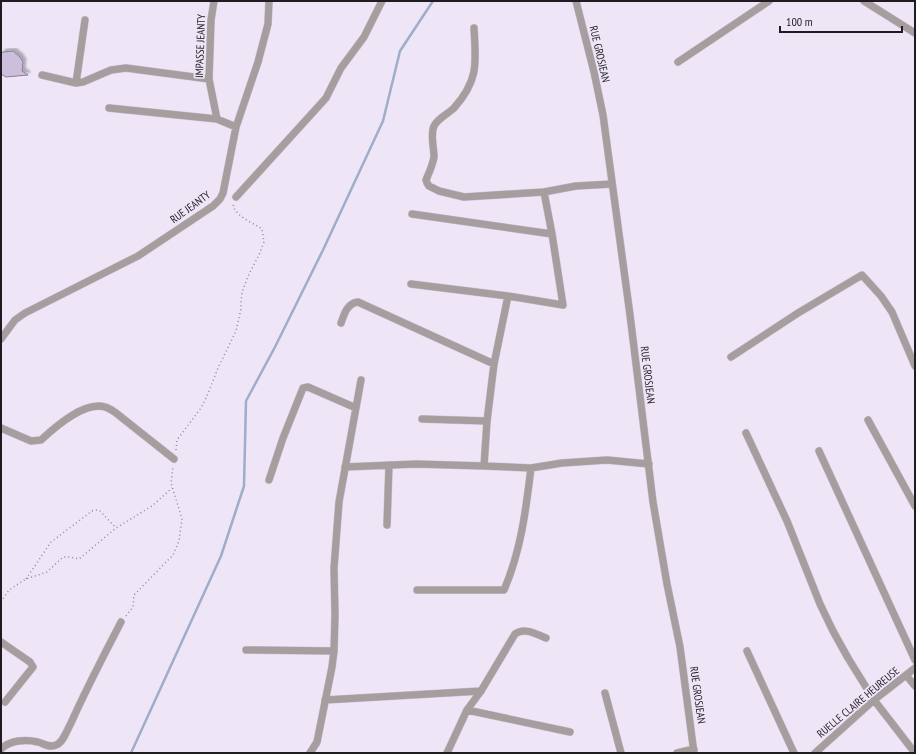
<svg xmlns="http://www.w3.org/2000/svg" width="916" height="754" viewBox="0 0 916 754" font-family="'PT Sans Narrow',sans-serif">
  <style>
    .lines { fill: none; stroke-linecap: round; stroke-linejoin: round }
    .stream { stroke: #9eadc9; stroke-width: 2.5 }
    .building { fill: #ccbedc; stroke: #87808f; filter: url(#shadow) }
    .street-casing { stroke: #c9c2d0; stroke-width: 8 }
    .path { stroke: #908b96; stroke-width: 1.5; stroke-dasharray: 1 3; stroke-linecap: butt }
    .street { stroke: #a59d9e; stroke-width: 7 }
    .labels { text-anchor: middle; stroke-width: 3.5; stroke-linejoin: round; paint-order: stroke }
    .street-label { font-size: 11px; fill: #1e1c21; stroke: #eee6f7 }
  </style>
  <defs>
    <filter id="shadow"><feDropShadow dx="3" dy="-3" stdDeviation="1" flood-color="#0004"/></filter>
  </defs>
  <rect width="100%" height="100%" fill="#eee6f7"/>
  <g class="lines">
    <path class="stream" d="M131 753 221 556 244 486 246 401 275 347 323 250 383 121 400 51 433 1"/>
  </g>
  <path class="building" d="M13 51 20 57 23 62 22 71 28 75 6 77 1 74V54L3 52Z"/>
  <g class="lines">
    <g class="street-casing">
      <path id="street" d="M214 1 211 20 209 79 217 119 236 127
        M576 1 594 72 603 115 630 315 653 502 667 584 680 647 694 753
        M864 1 915 33
        M474 28C476 63 479 80 454 108 448 114 438 118 434 126 430 135 434 147 434 157 433 164 429 173 426 180L427 183 429 186 439 191 464 197 544 192
        M678 62 769 1
        M42 75 76 83 83 82 111 70 126 68 209 79
        M76 83 85 20
        M109 108 217 119
        M236 197 326 98 341 68 364 37 382 1
        M412 214 552 234
        M411 284 508 296 563 305 552 234 544 192 576 186 612 184
        M508 296 494 364 487 421 484 466 531 468
        M341 323C344 315 347 303 358 302L494 364
        M1 339 15 320 25 313 138 256 213 206 220 199 223 193 236 127 258 62 268 24 269 1
        M731 357 798 313 862 275 881 296 892 312 915 366
        M422 419 487 421
        M868 420 915 506
        M1 428 31 441 41 440C55 427 84 401 105 407 109 408 113 411 116 413L174 459
        M746 433 787 521 820 604 833 631 848 658 874 700 915 753
        M819 451 915 660
        M345 467 416 464 484 466
        M269 480 283 438 303 388 308 387 356 408
        M387 525 389 465
        M417 590H504C521 551 526 509 531 468L562 463 607 460 649 464
        M1 642 30 662 33 667 5 702
        M246 650 334 651
        M747 651 794 753
        M906 675 915 686
        M605 693 621 753
        M325 700 481 691
        M467 710 570 732
        M1 749C10 740 26 739 38 742 45 744 49 748 56 745 63 743 67 730 71 723 86 689 104 655 121 622
        M310 753 317 742 332 667 334 651 335 615 334 568 339 502 361 380
        M447 753 467 710 481 691 515 634C525 627 536 634 546 638
        M677 753 694 749
        M815 753 874 700 915 668"/>
    </g>
    <path class="path" d="M176 450 177 440 201 408 207 396 218 368 236 331 241 309V302L242 292 249 274 259 255 264 242 262 229C252 222 238 218 233 206L234 204
      M26 579 51 542 92 511 97 510 100 511 116 528
      M1 602 9 590 26 579 47 572 63 557H70L79 559 116 528 152 506 172 488
      M126 616 133 607 134 595 173 555 179 541 182 519 171 483 173 466"/>
    <use href="#street" class="street"/>
  </g>
  <g class="labels">
    <g class="street-label">
      <text transform="translate(200 46) rotate(-88)" y="4">IMPASSE JEANTY</text>
      <text transform="translate(600 54) rotate(77)" y="4">RUE GROSJEAN</text>
      <text transform="translate(190 207) rotate(-36)" y="4">RUE JEANTY</text>
      <text transform="translate(648 375) rotate(83)" y="4">RUE GROSJEAN</text>
      <text transform="translate(698 695) rotate(82)" y="4">RUE GROSJEAN</text>
      <text transform="translate(858 702) rotate(-40)" y="4">RUELLE CLAIRE HEUREUSE</text>
    </g>
  </g>
  <rect width="916" height="754" fill="none" stroke="#1e1c21" stroke-width="4"/>
  <path d="M780 26v6h122v-6" fill="none" stroke="#1e1c21" stroke-width="2"/>
  <text x="786" y="26" font-size="12" fill="#1e1c21" stroke="#eee6f7" stroke-width="3" paint-order="stroke">100 m</text>
</svg>
